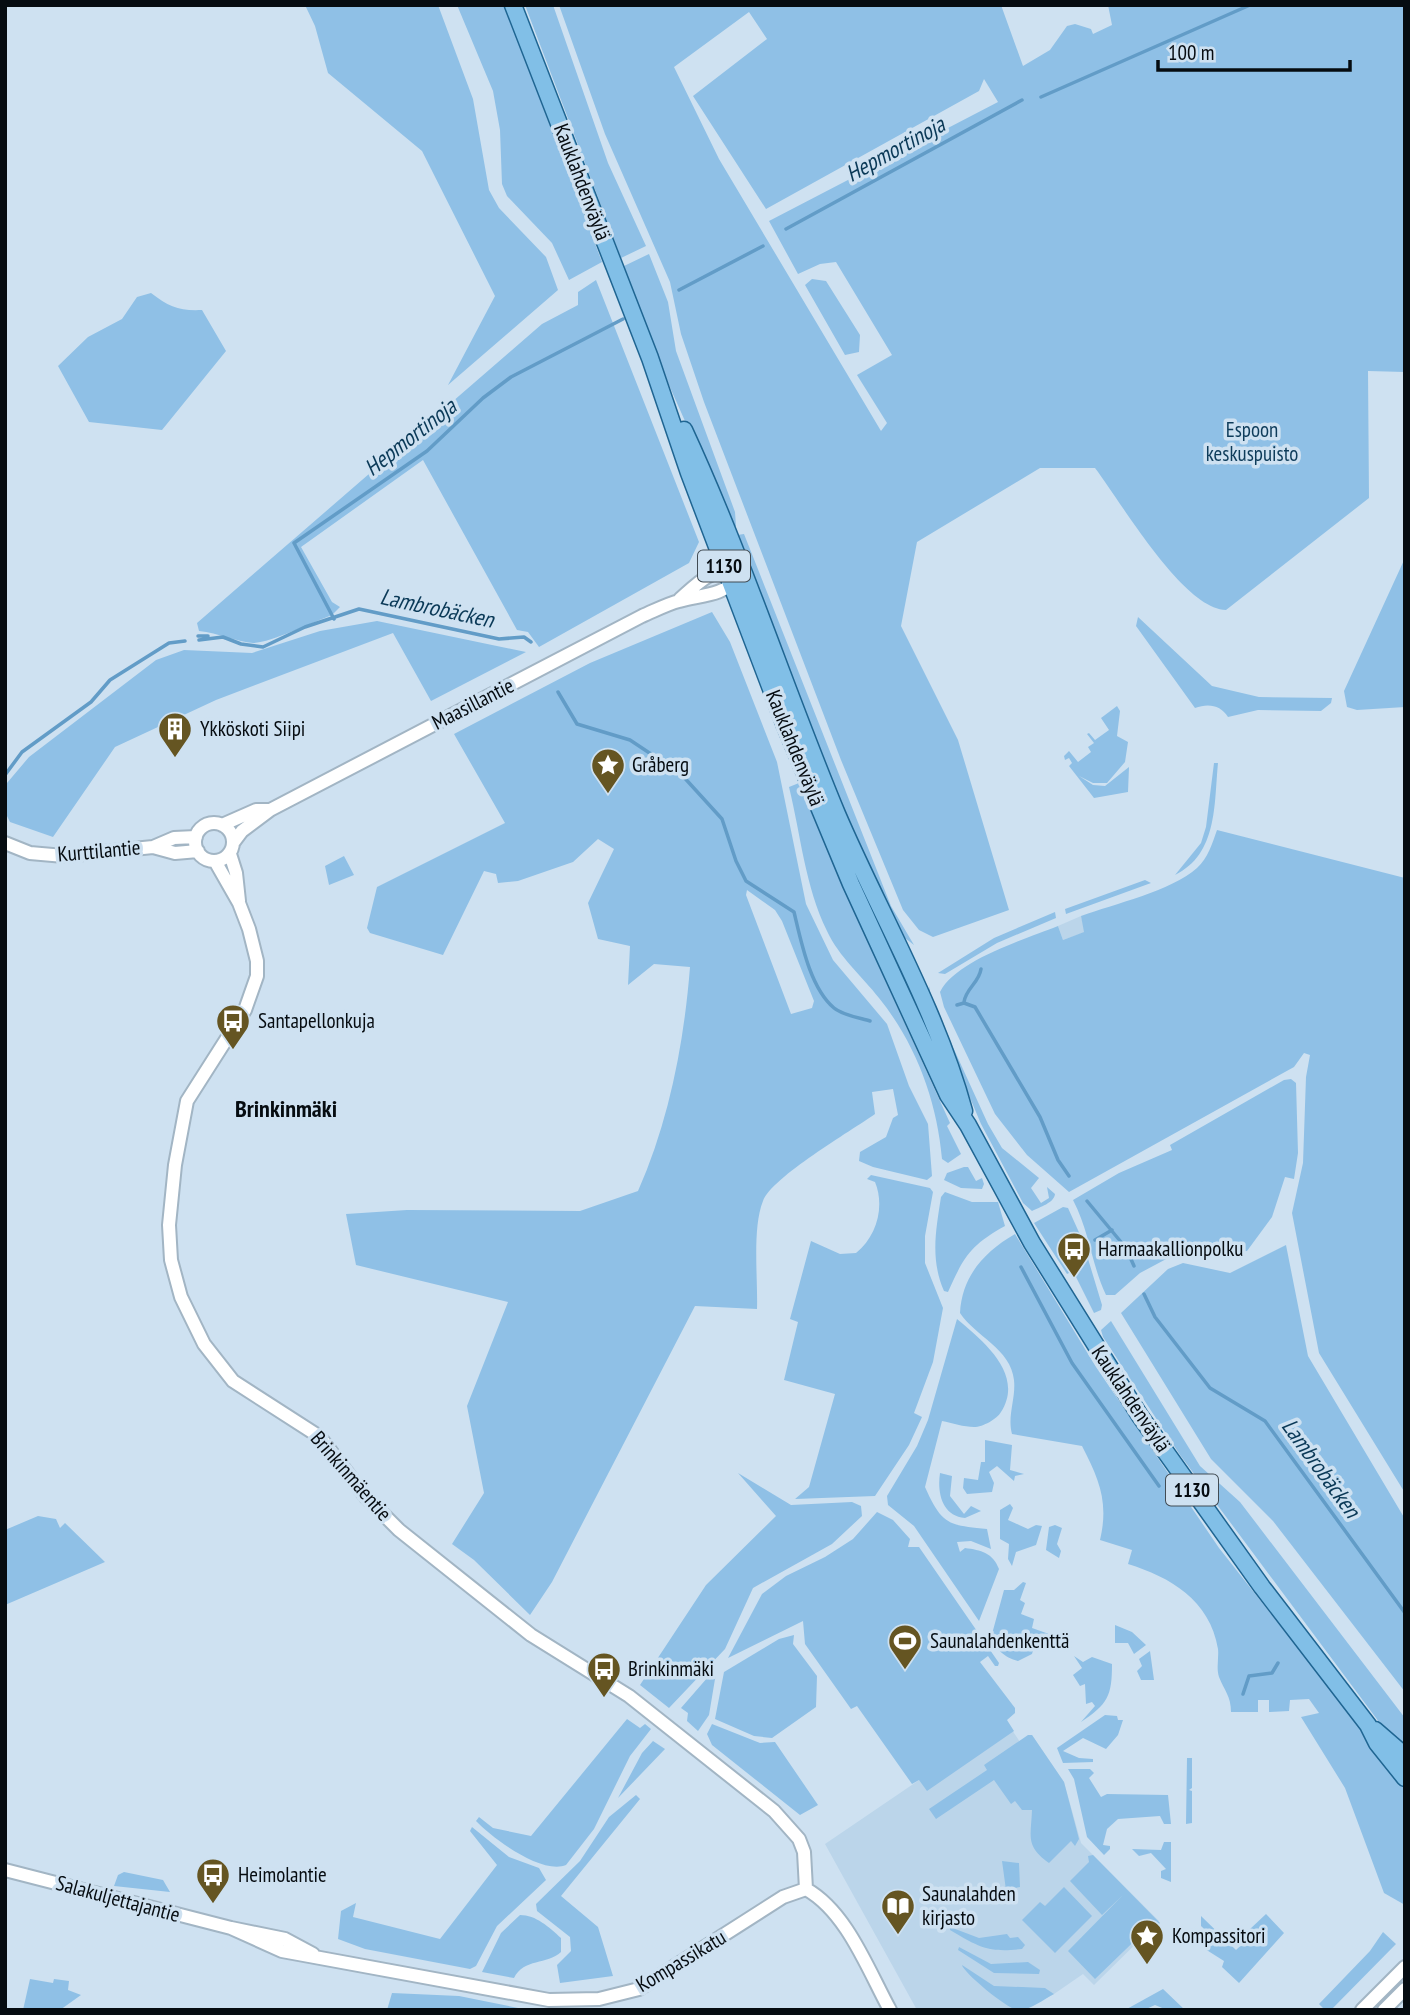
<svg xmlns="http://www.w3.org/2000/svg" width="1410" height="2015" viewBox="0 0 1410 2015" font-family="'PT Sans Narrow',sans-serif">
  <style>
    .built { fill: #bbd5ea }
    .green { fill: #8fc0e6; fill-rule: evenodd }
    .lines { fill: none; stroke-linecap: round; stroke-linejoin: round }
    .stream { stroke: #629cc7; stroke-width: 3.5 }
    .minor-casing { stroke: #a2b5c4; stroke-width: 16 }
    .major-casing { stroke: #1f6592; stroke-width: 19 }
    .minor { stroke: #fff; stroke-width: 12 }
    .major { stroke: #81bfe7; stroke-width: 16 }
    .labels { text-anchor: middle; stroke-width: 7; stroke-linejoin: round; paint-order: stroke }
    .shield { fill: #cee1f1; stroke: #424c54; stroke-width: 2 }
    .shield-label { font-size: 19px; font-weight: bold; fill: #060c11 }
    .street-label { font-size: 21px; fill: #060c11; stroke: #cee1f1 }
    .park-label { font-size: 21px; fill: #0e3c5a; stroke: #cee1f1 }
    .poi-label { font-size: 21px; fill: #060c11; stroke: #cee1f1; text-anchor: start }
    .water-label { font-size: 23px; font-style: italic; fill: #0a3957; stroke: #cee1f1 }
    .quarter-label { font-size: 24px; font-weight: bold; fill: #060c11; stroke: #cee1f1 }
  </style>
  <rect width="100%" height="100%" fill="#cee1f1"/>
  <path class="built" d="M1081 916 1085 932 1063 940 1058 926Z
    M1006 1721 1020 1742 1032 1735 1064 1782 1081 1843 1159 1921 1094 1985 1083 1974 1054 1994 1023 2010H917L825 1844Z"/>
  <path class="green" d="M305 5H438L473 99 489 190 499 208 546 257 558 290 448 385 495 296 422 151 328 73 315 26Z
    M457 5H504L602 262 569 280 552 243 507 196 502 184 500 130 493 91Z
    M525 5H553L608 163 646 246 621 258Z
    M559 5H1001L1023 66 1050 50 1067 26 1075 24 1091 29 1093 34 1112 25 1108 5H1405V372L1368 371 1369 498 1226 610C1183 609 1121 502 1095 468H1040L917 542 901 626 958 740 1009 910 933 937 919 930 903 910 841 760 704 402 681 334 670 282 605 134ZM749 12 767 39 693 96 766 209 979 91 984 79 998 102 769 221 798 274 820 264 836 262 892 355 857 375 887 423 881 431 719 159 674 67Z
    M649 254 668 302 676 351 735 512 736 526 732 527 669 385 624 266Z
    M812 279 826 281 860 335 859 352 845 355 805 285Z
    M596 280 699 542 689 563 539 647 528 632 517 630 423 460 301 547 332 602 340 607 332 615C313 622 270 643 253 643 238 642 218 633 199 631L197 623 542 324 578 305V292Z
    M151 293C169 307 179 311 202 310L226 351 162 430 89 422 58 366 88 337 122 319 137 297Z
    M744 534 891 906 914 945 901 935 888 916 826 767 737 535Z
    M1405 558V707L1357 710 1347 707 1344 691Z
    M712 612 730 642 777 762 806 904 833 960 887 1024 909 1086 928 1124 932 1176 927 1180 873 1167 859 1161 860 1152 886 1137 893 1118 898 1115 893 1089 872 1092 875 1114C851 1131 772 1177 763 1201 752 1228 758 1279 757 1309L695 1306 552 1582 530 1615 474 1560 452 1544 484 1493 467 1406 508 1302 356 1265 346 1214 407 1210 580 1211 638 1191C669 1121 684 1043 690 967L654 964 628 985 630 946 598 939 588 903 614 849 598 839 573 862 518 881 498 883 496 874 484 871 443 955 370 933 367 928 377 887 505 823 454 734 590 663ZM747 890 775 910 782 921 814 1001 812 1008 791 1014 746 895Z
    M1138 617 1212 686 1259 697 1332 698 1331 703 1321 711 1258 710 1228 717C1221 705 1208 703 1195 708L1136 626Z
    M377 621 526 652 431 701 393 633 216 700 115 747 53 837 10 822 5 812 7 783 29 757 156 660 184 650 252 653 320 631Z
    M1117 706 1120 711 1117 736 1128 742 1125 762 1107 783H1093L1079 776 1093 785 1105 786 1129 767 1128 792 1094 798 1069 766 1072 763 1069 758 1065 760 1064 756 1069 751 1078 762 1091 752 1088 747 1094 743 1087 734 1089 733 1095 740 1109 730 1101 718Z
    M1214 763H1218C1214 804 1218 854 1175 875L1201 843 1206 827Z
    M799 783C847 898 899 1010 950 1123L947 1126 961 1154 948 1163 942 1159C937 1101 916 1044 879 998 862 976 839 957 827 931 805 886 801 836 789 787Z
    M1217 830 1405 878V1493L1319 1353 1292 1213 1303 1163 1306 1077 1310 1055 1304 1053 1294 1067 1069 1192 1027 1155 995 1114 944 1007 940 992C956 960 1026 939 1058 926L1063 940 1084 932 1081 916C1114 904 1171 891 1197 868 1208 858 1212 844 1217 830Z
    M344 856 354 875 329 885 325 866Z
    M1145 880 1151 883 1066 914 1065 909Z
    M1055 912 1056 918 997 943 945 974 938 973 994 938Z
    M929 986 932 1001 988 1124 1002 1148 1039 1178 1031 1188 1041 1203 1049 1198 1047 1187 1055 1194C1054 1203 1040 1207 1032 1211L1023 1203 981 1124 929 1000Z
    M1291 1079 1296 1083 1298 1153 1294 1179 1285 1177 1272 1217 1247 1251 1170 1257 1140 1273 1115 1295H1106C1091 1263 1090 1233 1073 1200L1119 1173 1172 1150 1170 1145 1284 1080Z
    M964 1167H968L976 1181 982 1178 984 1184 982 1189 961 1188 944 1180 947 1173Z
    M871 1175 930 1188 933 1192 925 1236V1263L943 1308 933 1362 914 1413 922 1417 909 1445 875 1496 795 1499 809 1487 835 1394 784 1380 798 1322 790 1319 811 1241 840 1254 856 1253C877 1236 885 1206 875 1182L867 1179Z
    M945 1192 972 1202H998L1005 1226C969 1246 964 1257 948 1292L944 1291C930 1259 936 1230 941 1197Z
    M1063 1207 1068 1208 1082 1239 1102 1305 1101 1310 1094 1313 1073 1271 1067 1274 1034 1223Z
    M1015 1234 1096 1367 1219 1548 1389 1764 1405 1788V1905L1384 1893 1345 1788 1301 1717 1319 1713 1309 1699 1290 1700 1289 1711 1269 1712V1700H1258V1712H1231C1231 1696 1224 1690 1219 1677 1216 1668 1219 1658 1218 1649 1210 1600 1170 1577 1128 1564L1132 1550 1100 1540C1109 1502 1099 1479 1082 1446L1012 1434C1007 1416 1016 1399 1014 1380 1011 1349 975 1336 960 1313 962 1276 984 1252 1015 1234Z
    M1286 1245 1308 1356 1405 1519V1692L1273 1521 1211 1459 1121 1313 1168 1269 1183 1263 1230 1273Z
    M957 1319C983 1341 1025 1374 1001 1412 997 1419 983 1427 974 1427 964 1427 952 1423 942 1421L925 1487C942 1525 948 1525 987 1529L991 1549 971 1541 957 1542 960 1552 965 1548C981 1550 993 1553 999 1569L979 1621 914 1526 888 1505 887 1496 917 1446 928 1420Z
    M1111 1321 1200 1466 1240 1502 1405 1718V1748L1382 1726 1180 1455 1103 1337 1101 1330Z
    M985 1440 1012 1445 1010 1470 1024 1474 1015 1476 1014 1481 997 1466 989 1472 994 1483 992 1492 967 1494 963 1488 964 1478 978 1480 981 1462H985Z
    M738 1473 791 1505 852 1502 861 1506 862 1516 832 1544 753 1588 725 1649 669 1708 640 1685 706 1585 776 1516Z
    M940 1473 952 1476 950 1496 964 1514 971 1506 981 1511 965 1518C942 1516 937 1493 940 1473Z
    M1010 1504 1013 1508 1008 1520 1028 1529 1036 1525 1042 1526 1036 1545 1016 1552 1012 1566 1008 1559 1009 1544 1000 1539V1510Z
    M877 1512 893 1520 910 1539 908 1547H919L999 1663 998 1666H995L988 1656 980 1662 1015 1708V1713L1007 1720 1014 1731 927 1791 919 1780 912 1784 857 1706 851 1709 805 1644 803 1621 728 1658 762 1594 786 1576 825 1557 853 1539Z
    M38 1516 56 1519 60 1528 65 1523 105 1562 5 1605V1530Z
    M1055 1525 1062 1528 1057 1544 1061 1551 1059 1558 1046 1550 1049 1527Z
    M1023 1582 1026 1583 1020 1600 1025 1603 1021 1614 1034 1619 1032 1628 1049 1634 1034 1647 1032 1654 1018 1661C1005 1658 993 1648 992 1634L1004 1590H1014Z
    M1115 1625 1132 1632 1146 1645 1134 1654 1128 1643H1115Z
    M794 1635 793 1644 817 1676 816 1707 772 1738 754 1736 715 1719 724 1672 779 1639Z
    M1150 1651 1154 1680H1141L1137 1671 1142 1666 1139 1659Z
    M1074 1656 1083 1662 1092 1657 1112 1664C1112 1696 1108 1704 1081 1722L1095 1706 1092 1702 1086 1704 1085 1684 1080 1686 1073 1675 1082 1668Z
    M716 1673 709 1715 698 1731 687 1721 688 1713 681 1708 708 1677Z
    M1105 1715 1117 1716 1118 1720H1123L1118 1735 1106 1749 1083 1738 1063 1751 1079 1758 1093 1759V1762L1063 1763 1057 1748Z
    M627 1719 640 1728 645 1724 651 1729 630 1756 594 1829 566 1865C542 1875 492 1838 476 1821L479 1817 493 1828 531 1836Z
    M712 1724 760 1743 775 1742 818 1805 800 1815 712 1745 707 1734Z
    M1028 1735H1032L1064 1782 1079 1839 1075 1846 1071 1841 1049 1863C1025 1846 1031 1837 1032 1810H1022L1015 1801 1011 1804 994 1780 936 1819 929 1809 987 1770 984 1765Z
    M653 1741 665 1749 618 1798 642 1753Z
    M1187 1758H1192V1788L1189 1790 1192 1791V1823L1186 1824Z
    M1068 1769H1090L1094 1773 1089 1778 1101 1797 1107 1794 1168 1795 1171 1824H1164L1160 1816 1118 1819 1107 1829 1103 1845 1110 1846V1849L1104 1855 1087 1837 1074 1779Z
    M636 1795 640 1799 561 1896 598 1927 613 1976 560 1983 557 1965 571 1951 570 1937 537 1911 536 1904 580 1861 609 1817Z
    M472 1827 509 1857 539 1868 546 1880 497 1926 476 1966 470 1969 365 1949 338 1939 341 1911 356 1903 353 1917 440 1939 497 1865 470 1831Z
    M1164 1842H1171V1882L1161 1878V1871L1166 1869 1151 1853 1139 1856 1132 1849 1161 1850Z
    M1093 1855 1160 1923 1154 1929 1157 1933 1141 1949 1135 1944 1154 1926 1152 1924 1095 1979 1068 1951 1123 1895 1102 1915 1070 1881 1089 1862 1088 1856Z
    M1002 1861 1019 1863 1020 1887 1006 1890Z
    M124 1872 163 1880 170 1892 114 1886 118 1875Z
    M1064 1887 1092 1916 1055 1953 1022 1920 1040 1902 1045 1906Z
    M1266 1914 1284 1933 1239 1983 1222 1967 1224 1961 1205 1949 1213 1941 1218 1942 1201 1926V1916L1236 1950 1253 1934 1249 1930Z
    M520 1915C536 1915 549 1927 561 1938V1952C547 1965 524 1958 514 1978L482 1972 501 1933Z
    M950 1927 979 1938 1007 1934 1010 1938 1018 1937 1025 1945 1022 1949C988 1953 979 1947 950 1930Z
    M1383 1932 1396 1944 1331 2010H1325L1319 2004 1370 1951Z
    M959 1947 991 1964 1028 1962 1040 1970 1039 1974 994 1973 958 1950Z
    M962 1965 994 1986 1045 1988 1054 1994C1044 1999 1028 2012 1017 2010 1006 2008 963 1972 962 1965Z
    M30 1979 53 1983 54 1979 69 1981 68 1990 81 1995 60 2010H23Z
    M1163 1989 1185 2010H1167L1155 2005 1144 2010H1125Z
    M392 1993 459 1996 528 2010H387Z"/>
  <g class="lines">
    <path class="stream" d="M1041 97 1250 5
      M786 229 1022 100
      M679 290 763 246
      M334 619 294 543 427 451 483 398 511 377 623 319
      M198 636H208
      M199 640 223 637 241 644 263 647 305 627 359 609 499 639 524 637 531 642
      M558 692 577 724 630 740 681 774 722 819 736 861 746 881 794 912C801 941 810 988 834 1008 842 1015 860 1018 870 1021
      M5 775 22 752 91 702 110 680 169 643 185 641
      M964 1002C966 988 979 983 981 969
      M957 1005 964 1003 975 1007 1040 1117 1058 1160 1069 1176
      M1087 1201 1126 1248 1134 1266
      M1095 1240 1112 1230
      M1060 1242 1076 1244
      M1021 1267 1072 1363 1159 1486
      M1144 1294 1155 1317 1210 1388 1265 1421 1405 1613
      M1243 1694 1249 1676 1272 1673 1278 1663"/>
    <g class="minor-casing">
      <path id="minor" d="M680 599C695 586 712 567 733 571
        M195 842a19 19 0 1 1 38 0a19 19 0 1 1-38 0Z
        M222 825 256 810H270
        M5 843 30 853 64 856 153 847 174 838 196 837
        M233 843 242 831 270 810 642 616C654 611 667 604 679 601 699 595 723 596 737 579
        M153 847 175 853 198 851
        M230 854 236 873 239 901
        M215 861 239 903 249 929 257 961V976L245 1010 187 1101 175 1165 169 1225 171 1260 181 1297 204 1344 233 1381 320 1437 365 1496 399 1530 531 1635 629 1696 774 1811 799 1839 804 1852 806 1889
        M5 1870 231 1928 285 1939 313 1954
        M231 1928 282 1951 549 2000 599 1999 639 1989 783 1897 806 1889C847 1912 868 1970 890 2010
        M1362 2010 1405 1967
        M1384 2010 1405 1989"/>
    </g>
    <g class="major-casing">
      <path id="major" d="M513 5 650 358 689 473 784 723 851 884 948 1095 968 1125 1032 1243 1140 1416 1262 1587 1368 1725 1377 1743 1405 1778
        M684 430C742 555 784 687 837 814 879 912 936 1008 964 1111
        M1375 1730 1405 1756"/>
    </g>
    <use href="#minor" class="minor"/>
    <use href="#major" class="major"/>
  </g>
  <defs>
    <g id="building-pin" transform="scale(1.75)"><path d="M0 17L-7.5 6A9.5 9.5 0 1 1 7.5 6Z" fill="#655522" stroke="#cee1f1"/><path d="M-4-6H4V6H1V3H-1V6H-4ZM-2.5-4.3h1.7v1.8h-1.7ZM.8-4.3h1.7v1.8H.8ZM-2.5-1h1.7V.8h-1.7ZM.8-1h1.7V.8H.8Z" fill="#fff"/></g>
    <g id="sight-pin" transform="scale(1.75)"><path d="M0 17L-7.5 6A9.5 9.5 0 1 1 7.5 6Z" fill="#655522" stroke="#cee1f1"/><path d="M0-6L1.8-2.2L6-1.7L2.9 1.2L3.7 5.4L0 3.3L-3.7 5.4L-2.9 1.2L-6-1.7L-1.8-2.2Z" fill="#fff"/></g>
    <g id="bus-pin" transform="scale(1.75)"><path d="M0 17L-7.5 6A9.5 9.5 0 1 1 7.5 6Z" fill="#655522" stroke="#cee1f1"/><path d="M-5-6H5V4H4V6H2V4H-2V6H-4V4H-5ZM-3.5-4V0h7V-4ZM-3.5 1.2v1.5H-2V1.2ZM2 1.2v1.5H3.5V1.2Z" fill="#fff"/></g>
    <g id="stadium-pin" transform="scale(1.75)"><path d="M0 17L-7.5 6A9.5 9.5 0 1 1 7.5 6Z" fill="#655522" stroke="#cee1f1"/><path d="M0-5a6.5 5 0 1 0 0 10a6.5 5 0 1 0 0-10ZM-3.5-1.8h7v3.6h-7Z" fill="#fff"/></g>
    <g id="library-pin" transform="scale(1.75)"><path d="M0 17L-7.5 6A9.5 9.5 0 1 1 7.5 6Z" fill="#655522" stroke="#cee1f1"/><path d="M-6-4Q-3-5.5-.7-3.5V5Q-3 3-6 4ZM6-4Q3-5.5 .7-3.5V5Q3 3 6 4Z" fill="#fff"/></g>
  </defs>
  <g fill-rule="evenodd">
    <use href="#building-pin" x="175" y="729"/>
    <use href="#sight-pin" x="608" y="765"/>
    <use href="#bus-pin" x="233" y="1021"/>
    <use href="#bus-pin" x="1074" y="1249"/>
    <use href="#stadium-pin" x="905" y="1641"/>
    <use href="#bus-pin" x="604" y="1669"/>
    <use href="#bus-pin" x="213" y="1875"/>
    <use href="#library-pin" x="898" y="1906"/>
    <use href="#sight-pin" x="1147" y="1936"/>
  </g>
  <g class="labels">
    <g class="shield">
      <rect x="698" y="550.5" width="52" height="31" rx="5"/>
      <rect x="1166" y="1474.5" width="52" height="31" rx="5"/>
    </g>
    <g class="shield-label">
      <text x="724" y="573">1130</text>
      <text x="1192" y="1497">1130</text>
    </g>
    <g class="street-label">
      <text transform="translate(582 182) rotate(69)" y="7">Kauklahdenväylä</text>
      <text transform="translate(473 704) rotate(-27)" y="7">Maasillantie</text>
      <text transform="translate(795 748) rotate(68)" y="7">Kauklahdenväylä</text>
      <text transform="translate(99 851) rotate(-5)" y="7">Kurttilantie</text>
      <text transform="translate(1131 1399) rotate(56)" y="7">Kauklahdenväylä</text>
      <text transform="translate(351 1476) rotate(49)" y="7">Brinkinmäentie</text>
      <text transform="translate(118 1899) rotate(15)" y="7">Salakuljettajantie</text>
      <text transform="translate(681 1961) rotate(-31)" y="7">Kompassikatu</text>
    </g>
    <g class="park-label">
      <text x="1252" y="437">Espoon<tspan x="1252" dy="24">keskuspuisto</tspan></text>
    </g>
    <g class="poi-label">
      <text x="200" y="736">Ykköskoti Siipi</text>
      <text x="632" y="772">Gråberg</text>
      <text x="258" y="1028">Santapellonkuja</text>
      <text x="1098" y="1256">Harmaakallionpolku</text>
      <text x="930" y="1648">Saunalahdenkenttä</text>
      <text x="628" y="1676">Brinkinmäki</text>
      <text x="238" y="1882">Heimolantie</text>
      <text x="922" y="1901">Saunalahden<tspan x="922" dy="24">kirjasto</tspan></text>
      <text x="1172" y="1943">Kompassitori</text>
    </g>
    <g class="water-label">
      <text transform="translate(895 149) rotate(-29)" y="8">Hepmortinoja</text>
      <text transform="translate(410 437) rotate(-38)" y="8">Hepmortinoja</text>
      <text transform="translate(437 608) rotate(12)" y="8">Lambrobäcken</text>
      <text transform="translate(1321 1468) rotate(54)" y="8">Lambrobäcken</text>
    </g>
    <g class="quarter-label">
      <text x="286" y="1117">Brinkinmäki</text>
    </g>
  </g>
  <rect width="1410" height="2015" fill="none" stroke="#060c11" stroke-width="14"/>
  <path d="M1158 60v10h192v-10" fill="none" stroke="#060c11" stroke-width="3.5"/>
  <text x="1168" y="60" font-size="21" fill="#060c11" stroke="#cee1f1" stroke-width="5" paint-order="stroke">100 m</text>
</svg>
